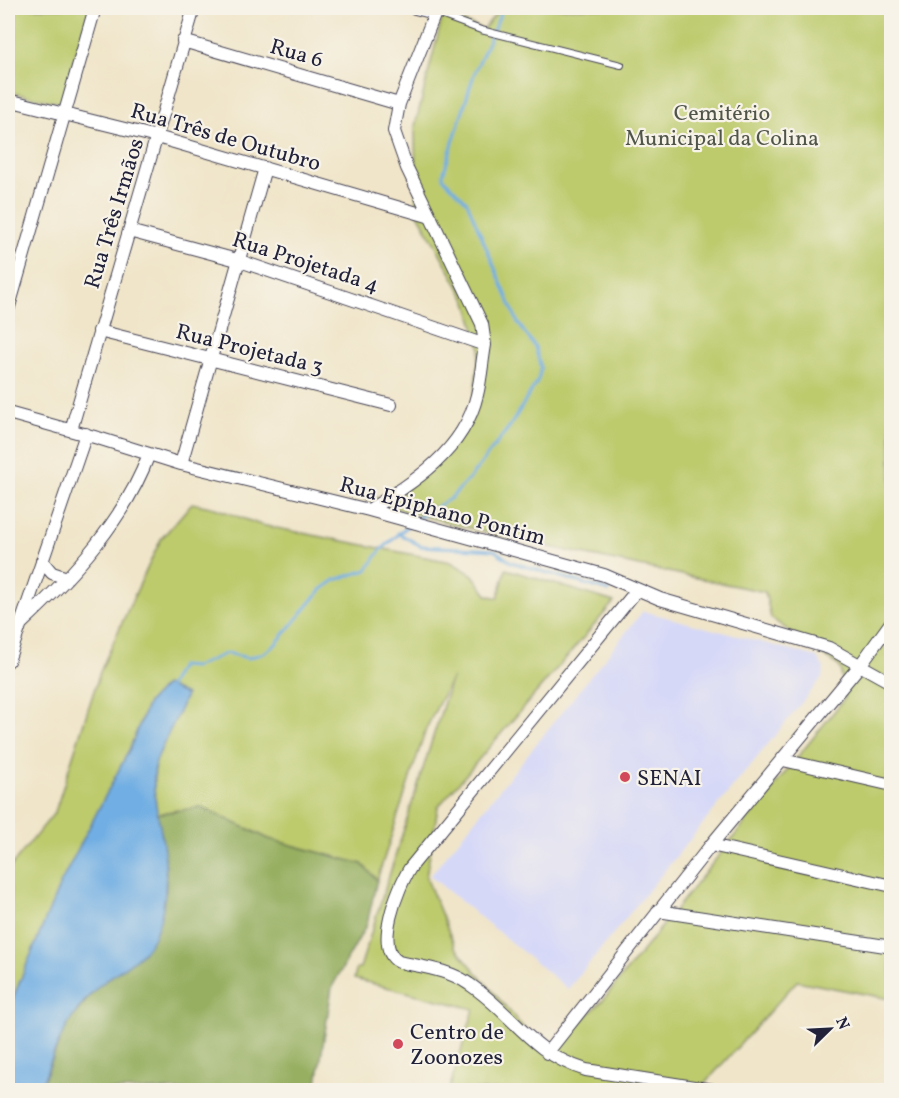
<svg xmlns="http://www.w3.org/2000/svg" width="899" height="1098" viewBox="0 0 899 1098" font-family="Vollkorn,serif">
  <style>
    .built { fill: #d6d8f8 }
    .green { fill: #bdcb6d; stroke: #707654; stroke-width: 1.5 }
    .forest { fill: #96af60; stroke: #5c684e; stroke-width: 1.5 }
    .water { fill: #71aee3; stroke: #4a688f; stroke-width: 1.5 }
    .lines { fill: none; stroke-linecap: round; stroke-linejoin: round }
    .stream { stroke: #71aee3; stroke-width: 3 }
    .service-casing { stroke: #413f50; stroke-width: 8 }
    .minor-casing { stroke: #413f50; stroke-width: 14 }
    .service { stroke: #fff; stroke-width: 6 }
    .minor { stroke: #fff; stroke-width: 12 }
    .poi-dot { fill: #d1495b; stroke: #f7f3e8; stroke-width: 2 }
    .labels { text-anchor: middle; stroke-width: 4.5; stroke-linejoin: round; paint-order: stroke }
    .street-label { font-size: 22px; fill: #22223b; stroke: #f7f3e8 }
    .park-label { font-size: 22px; fill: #50554a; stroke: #f7f3e8 }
    .poi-label { font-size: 22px; fill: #22223b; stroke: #f7f3e8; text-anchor: start }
  </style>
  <rect width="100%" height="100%" fill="#f7f3e8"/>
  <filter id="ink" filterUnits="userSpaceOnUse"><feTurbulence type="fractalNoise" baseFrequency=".0167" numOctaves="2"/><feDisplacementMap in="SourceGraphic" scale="12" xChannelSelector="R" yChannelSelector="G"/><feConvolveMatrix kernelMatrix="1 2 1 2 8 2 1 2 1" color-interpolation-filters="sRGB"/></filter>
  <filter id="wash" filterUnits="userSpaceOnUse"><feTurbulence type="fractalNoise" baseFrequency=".008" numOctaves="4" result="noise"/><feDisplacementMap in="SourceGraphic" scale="24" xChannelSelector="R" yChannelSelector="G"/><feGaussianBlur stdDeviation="1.35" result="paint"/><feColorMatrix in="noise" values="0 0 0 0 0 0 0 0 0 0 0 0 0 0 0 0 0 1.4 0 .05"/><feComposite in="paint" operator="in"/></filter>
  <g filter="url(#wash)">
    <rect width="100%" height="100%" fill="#f0e5c9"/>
    <path class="built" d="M643 611 817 657 824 668 822 678 568 989 430 876Z"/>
    <path class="green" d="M12 8H90L61 103 8 92V24Z
      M501 8H891V999L797 981 699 1090H449L474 1009 354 979 357 968H360L452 677 426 729 377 880 362 864 269 839 247 828 177 810 156 814 154 790 155 764 165 741V685L148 703 130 748 76 855 8 1010V870L55 812 100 672 130 605 161 539 192 503 215 508 261 525 451 562 473 575 487 595 498 598 506 569 614 602 438 807 426 877 455 947 528 1033 556 1054 569 1034 603 1000 845 698 840 667 771 618 765 592C631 564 495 539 364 499L400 496 471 418 480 347 467 302 416 210 415 126 443 14 483 29Z"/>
    <path class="forest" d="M201 807 269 839 362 864 377 880 367 924 332 987 316 1090H40L66 1025 98 986 137 957 166 891V866L156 814Z"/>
    <path class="water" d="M165 685 186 695C179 717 159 747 155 766 151 793 159 817 163 843 168 874 167 907 154 937 143 960 115 971 97 988 67 1016 53 1052 40 1090H8V1010L60 884 130 748 148 703Z"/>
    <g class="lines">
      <path class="stream" d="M417 519 451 498 470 478 510 426 538 380 541 368 535 347 518 323 467 202 444 179 443 175 474 74 503 8
        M398 533 421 546 494 550 511 562 609 591
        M168 689 180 666 195 667 227 653 248 658 264 653 275 645 321 590 335 580 367 570 380 551 409 525"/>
    </g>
  </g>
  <g filter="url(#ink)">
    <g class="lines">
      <g class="service-casing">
        <path id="service" d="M435 13 481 30 621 65"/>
      </g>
      <g class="minor-casing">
        <path id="minor" d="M415 8 435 13
          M183 41 399 104
          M8 100 157 137 431 217
          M129 231 237 260 485 345 482 324 407 168 394 131 399 104 437 8
          M8 310 95 8
          M99 331 391 405
          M8 413 98 438 181 464 369 510 604 575 660 599 829 648 892 683
          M71 430 194 8
          M181 464 265 168
          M369 510C414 482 464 451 477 395 481 379 482 362 485 345
          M42 561 52 573 67 578
          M637 590 410 868C398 887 373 949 399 962 422 967 450 970 469 984 514 1014 529 1052 586 1070L713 1090
          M22 623C73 575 125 520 149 454
          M8 661 86 434
          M783 760 892 785
          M711 845 892 886
          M658 911 892 947
          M547 1053 711 845 861 664 892 621"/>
      </g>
      <use href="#service" class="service"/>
      <use href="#minor" class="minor"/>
    </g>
  </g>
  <g class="poi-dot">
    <circle cx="625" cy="777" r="6"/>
    <circle cx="398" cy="1044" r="6"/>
  </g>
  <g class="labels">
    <g class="street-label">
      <text transform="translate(297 52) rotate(16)" y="8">Rua 6</text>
      <text transform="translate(226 136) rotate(16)" y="8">Rua Três de Outubro</text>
      <text transform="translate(113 213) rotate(-73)" y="8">Rua Três Irmãos</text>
      <text transform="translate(306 261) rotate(18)" y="8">Rua Projetada 4</text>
      <text transform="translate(250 348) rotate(14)" y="8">Rua Projetada 3</text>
      <text transform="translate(443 510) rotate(15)" y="8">Rua Epiphano Pontim</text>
    </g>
    <g class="park-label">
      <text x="722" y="120">Cemitério<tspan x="722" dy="25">Municipal da Colina</tspan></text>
    </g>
    <g class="poi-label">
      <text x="637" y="785">SENAI</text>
      <text x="410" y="1039">Centro de<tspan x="410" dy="25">Zoonozes</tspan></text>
    </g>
  </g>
  <rect width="899" height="1098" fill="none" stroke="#f7f3e8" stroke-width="30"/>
  <g transform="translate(830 1029) rotate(66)" stroke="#f7f3e8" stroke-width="4.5" paint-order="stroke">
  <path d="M0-4.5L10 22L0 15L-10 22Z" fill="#22223b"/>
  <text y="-9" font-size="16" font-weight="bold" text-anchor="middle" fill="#22223b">N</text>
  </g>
</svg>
